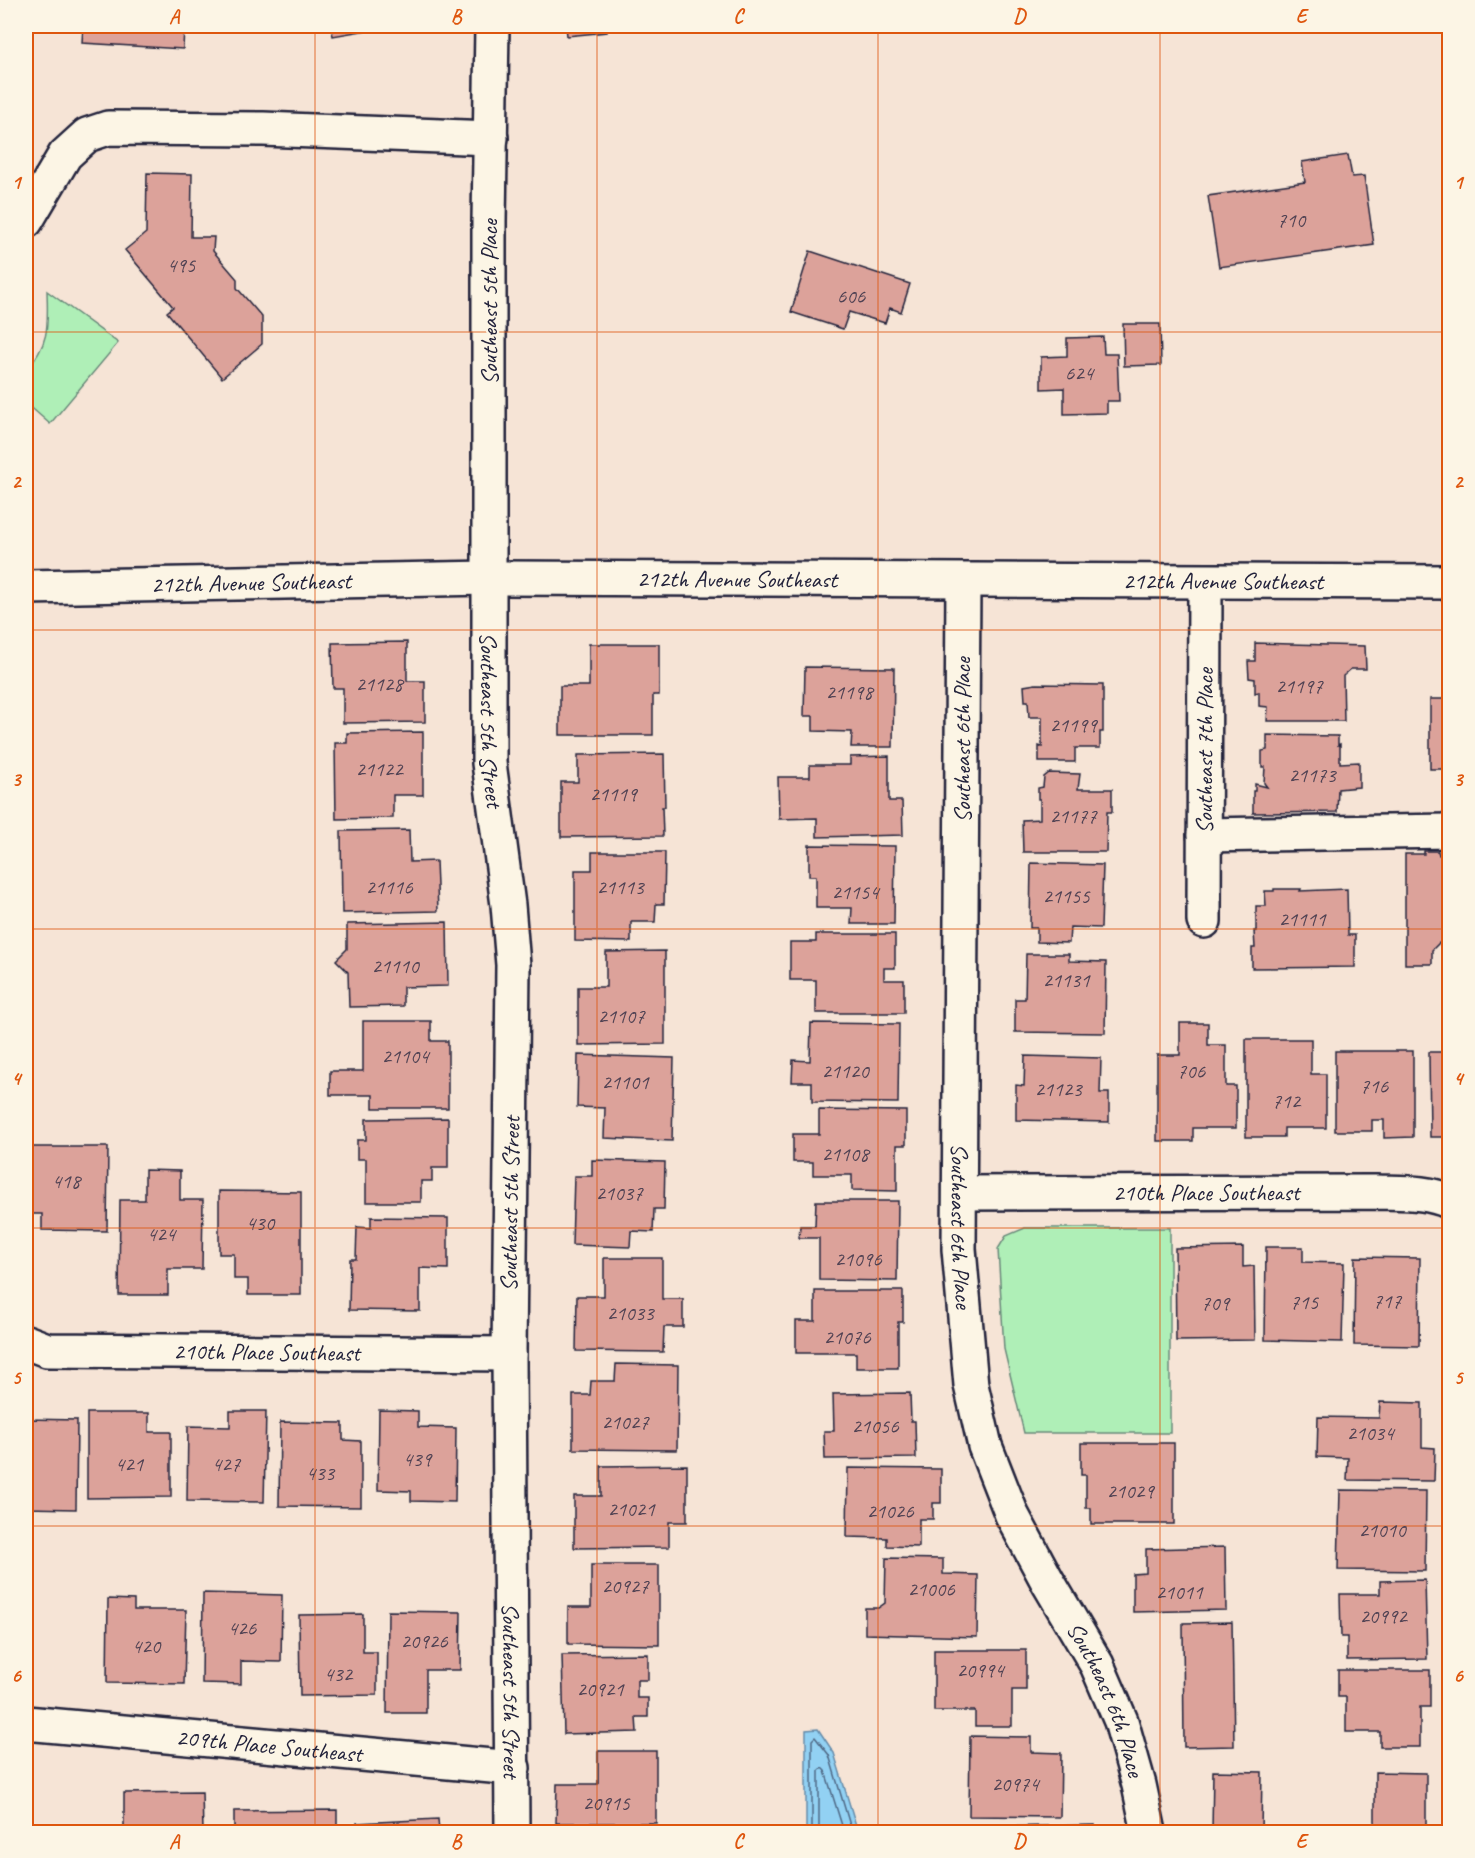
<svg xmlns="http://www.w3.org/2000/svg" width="1475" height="1858" viewBox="0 0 1475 1858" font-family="Caveat,sans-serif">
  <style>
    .green { fill: #afefb7; stroke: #688879; stroke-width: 1.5 }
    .water { fill: #92d1f3; stroke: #658ba9; stroke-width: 1.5 }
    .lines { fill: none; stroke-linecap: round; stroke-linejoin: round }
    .shore { stroke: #4f6885; stroke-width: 1.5 }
    .building { fill: #dca29a; stroke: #22223b; stroke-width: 1.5 }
    .minor-casing { stroke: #22223b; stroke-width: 38 }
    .minor { stroke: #fcf5e5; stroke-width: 33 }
    .grid { fill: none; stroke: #de560e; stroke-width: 1.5; stroke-opacity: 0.55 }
    .labels { text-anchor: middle; stroke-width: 4.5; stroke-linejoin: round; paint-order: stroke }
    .number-label { font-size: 21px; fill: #504253 }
    .street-label { font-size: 24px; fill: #22223b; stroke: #fcf5e5 }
    .neatline { fill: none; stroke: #de560e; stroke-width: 2 }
    .grid-label { font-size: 20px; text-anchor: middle; font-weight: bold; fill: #de560e }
  </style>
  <rect width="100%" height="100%" fill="#f6e4d6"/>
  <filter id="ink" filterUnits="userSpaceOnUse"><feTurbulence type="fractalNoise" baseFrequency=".0167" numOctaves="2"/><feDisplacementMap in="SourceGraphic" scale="12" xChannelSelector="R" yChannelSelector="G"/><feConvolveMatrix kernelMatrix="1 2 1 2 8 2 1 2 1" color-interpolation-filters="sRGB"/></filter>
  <g filter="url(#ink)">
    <path class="green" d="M47 291 118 343 50 424 26 403V371C50 343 48 326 47 291Z
      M1025 1228H1170V1433H1024L1004 1349 998 1249 1006 1236Z"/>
    <path class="water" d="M818 1729 834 1753 858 1832H806V1730Z"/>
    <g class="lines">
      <path class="shore" d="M812 1832V1740L815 1737 829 1755 852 1832
        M819 1832V1771L822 1768 825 1771 844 1832"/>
    </g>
    <path class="building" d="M83 26H184L183 49 82 43Z
      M331 26H391L333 36Z
      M566 26H607V32L567 36Z
      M1348 155 1352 177 1364 176 1374 245 1219 267 1208 196 1305 182 1302 162Z
      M147 173 192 174 191 237H214L213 251 237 279V288L262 317V344L222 378 167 312 173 307 125 250 146 233Z
      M810 251 910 284 901 312 890 308 885 323 849 312 843 329 791 312Z
      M1123 324H1160L1161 365 1124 366Z
      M1103 337 1104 354H1117L1119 401H1107V413L1064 414V388L1041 389V357L1067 356V338Z
      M407 642V681H425V722L343 723V688H333L332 643Z
      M1255 643 1365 646 1366 669H1351L1343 676 1344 721H1267L1268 707 1259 706V692L1255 693V679L1249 678 1248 661H1255Z
      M589 644H659V695H653V735H560V686H589Z
      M805 667 894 668 893 747H851L852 732 813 731V716H804Z
      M1036 684 1103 685V732H1100V748H1075V762H1039V746L1042 747V717H1029L1028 701H1025L1024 686Z
      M1430 699H1450V769H1430Z
      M423 732V795H393V818L336 819 335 743H347V733Z
      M1267 735 1338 736V745L1340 744V763L1359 762V787L1338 789 1337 812 1253 813V791H1255V784L1267 787 1264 783 1265 767H1262V751L1267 750Z
      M664 754 665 807H662L663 836 561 837V782H578V755Z
      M889 756V801H902L903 835 817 837V818L779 819 778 777H810V765H850V757Z
      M1049 773 1080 774 1078 789H1112V812H1107L1106 852H1023L1022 820 1040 819V799H1038V788L1043 787 1044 777Z
      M409 830 410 862 436 861 438 911 342 913 341 831Z
      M809 845 895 846 894 924H851L852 908H816V876H809Z
      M1424 851H1438L1439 855H1450V943H1439L1432 950V964H1405V854H1424Z
      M592 852H665L664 904H656L655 922H631V942L575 941V870H592Z
      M1031 863 1103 865 1101 928 1070 927 1069 943 1037 942V928H1030Z
      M1274 889H1301L1300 891 1347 889 1348 935H1355V967L1252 968V948H1255L1254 931H1256V906H1266L1265 891H1274Z
      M447 922 448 986 403 987V1006L349 1007 348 972 336 960 347 949V924Z
      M816 934H895V968H884V980H904V1013H816V980H790V942H816Z
      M665 951V1044L578 1045V987H606V952Z
      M1026 954H1069V961L1106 962 1105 1033 1015 1032V999H1025Z
      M363 1021H431V1041H448V1108H373V1095H330V1071H363Z
      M811 1023 899 1024 898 1103 812 1102V1082H792L793 1060 810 1061Z
      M1180 1023H1208V1045H1226V1086H1236V1128H1193V1141H1157V1055H1180Z
      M1246 1039H1311V1074H1326V1128H1284V1137H1246Z
      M1335 1051H1413V1137L1384 1138V1120H1372V1131H1335Z
      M1429 1052H1450V1137H1430Z
      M578 1055 674 1058 672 1141 604 1138 605 1108 577 1107Z
      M1025 1056 1101 1058 1100 1093H1109V1122L1016 1120V1085L1024 1086Z
      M819 1110 906 1111V1145H897V1191L852 1190V1175H813V1162H793V1134H819Z
      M448 1118V1168H432V1181H421V1202H366V1159H357V1140H366V1119Z
      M26 1147H108L107 1231 42 1230V1214H26Z
      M592 1160 665 1162 664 1209H654L653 1232 631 1231 630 1247 572 1245 574 1176H592Z
      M145 1170 180 1171V1200H203L202 1269H168V1295H119L120 1200H145Z
      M219 1191 301 1192V1295H248V1279H234V1254H219Z
      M816 1201H898L897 1281 819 1280V1238H799L800 1226H815Z
      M371 1217 448 1218V1269L420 1268V1311L349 1310 350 1259H356L357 1227 371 1228Z
      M1243 1247V1267L1254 1266 1255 1340 1176 1341 1175 1248Z
      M1266 1247H1303V1262L1344 1263 1342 1342 1265 1340Z
      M1355 1257 1420 1258 1419 1346 1354 1345Z
      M604 1258H662V1299H683V1327H664L663 1352 576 1351 577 1296H604Z
      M815 1291H903V1322H898V1368H856V1353H796V1321H815Z
      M616 1364 678 1365 677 1450 573 1449V1395H590L591 1381H615Z
      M910 1393 911 1421H915L916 1458 825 1459 824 1431H834L833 1394Z
      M1380 1402 1422 1403V1447L1435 1448 1434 1481 1347 1480 1348 1458 1317 1457 1318 1417 1379 1418Z
      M379 1410 418 1411V1427L456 1428 455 1502 411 1501V1491L378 1490Z
      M230 1411H266L264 1502 187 1501 188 1426 230 1427Z
      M87 1413H149V1432H171V1497L87 1498Z
      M26 1419 77 1420 76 1509 26 1508Z
      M280 1422 343 1423V1440L361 1441V1507L279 1506Z
      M1081 1443H1174V1524H1091V1508H1086V1475H1081Z
      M687 1465V1522H669V1547L574 1548V1496H601V1466Z
      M848 1468 941 1469V1503H933V1519H919V1547L887 1546V1538L847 1537Z
      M1340 1490 1426 1491 1425 1571 1338 1570Z
      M1225 1547 1226 1610 1133 1612V1574L1146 1573V1549Z
      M886 1558 943 1559V1574L978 1575 977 1637 865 1634V1608H878L885 1603Z
      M591 1565H659V1645L568 1644V1607H591Z
      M1425 1580 1427 1659 1347 1660V1637H1341L1340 1594H1380V1581Z
      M203 1593 282 1595 281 1662 241 1661V1684L202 1683Z
      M108 1599 134 1600V1610H186L184 1684 107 1683Z
      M388 1611 461 1612 460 1670H426V1713H387Z
      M363 1614V1652H377V1695L300 1696 299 1615Z
      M1232 1622 1234 1746 1184 1747 1183 1623Z
      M934 1650H1026V1690H1012V1726H975V1711H934Z
      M648 1654V1680H637V1698H648V1717H636L637 1732 564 1734 562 1655Z
      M1338 1670H1430V1707H1420V1747H1380V1732H1346V1697H1338Z
      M970 1736 1031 1737V1752L1061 1753 1060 1817 969 1816Z
      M598 1751H656V1823H556L557 1784H598Z
      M1213 1771 1262 1772 1261 1832H1212Z
      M1375 1772 1426 1773V1832H1375Z
      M202 1792 203 1832H124V1793Z
      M337 1810V1832H234V1811Z
      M438 1819 439 1832H357V1823Z
      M1095 1825V1832H996V1827Z
      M26 1828 112 1829V1832H26Z"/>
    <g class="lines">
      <g class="minor-casing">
        <g id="minor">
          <path id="s1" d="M492 26 489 221V763L508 905 513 965 509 1354 512 1832"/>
          <path d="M26 221 65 155 87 135 108 128 263 129 491 138"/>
          <path id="s2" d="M963 581 959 1249 971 1385 985 1446 1012 1515 1048 1582 1097 1665 1121 1721 1139 1785 1149 1832"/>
          <path id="s3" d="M26 587 488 578 1450 582"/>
          <path d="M1204 835 1450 831"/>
          <path id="s4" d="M1204 921 1205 582"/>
          <path id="s5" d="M960 1193 1376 1192C1400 1193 1428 1191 1450 1202"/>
          <path id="s6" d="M26 1342 47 1350 509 1354"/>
          <path id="s7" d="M26 1723 513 1768"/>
        </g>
      </g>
      <use href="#minor" class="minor"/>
    </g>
  </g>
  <path class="grid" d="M315 26V1832M597 26V1832M878 26V1832M1160 26V1832M26 332H1450M26 630H1450M26 929H1450M26 1228H1450M26 1526H1450"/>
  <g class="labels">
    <g class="number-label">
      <text x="1291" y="227">710</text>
      <text x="181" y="272">495</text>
      <text x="851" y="303">606</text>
      <text x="1079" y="380">624</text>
      <text x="379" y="691">21128</text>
      <text x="1299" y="693">21197</text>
      <text x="849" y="699">21198</text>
      <text x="1073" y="732">21199</text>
      <text x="379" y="776">21122</text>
      <text x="1312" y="782">21173</text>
      <text x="613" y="801">21119</text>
      <text x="1073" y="823">21177</text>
      <text x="389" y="894">21116</text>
      <text x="620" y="894">21113</text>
      <text x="855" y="899">21154</text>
      <text x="1066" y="903">21155</text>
      <text x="1302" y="926">21111</text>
      <text x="395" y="973">21110</text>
      <text x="1066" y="987">21131</text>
      <text x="621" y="1023">21107</text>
      <text x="405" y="1063">21104</text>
      <text x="845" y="1078">21120</text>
      <text x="1191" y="1078">706</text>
      <text x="625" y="1089">21101</text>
      <text x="1374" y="1093">716</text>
      <text x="1058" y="1096">21123</text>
      <text x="1286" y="1108">712</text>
      <text x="845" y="1161">21108</text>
      <text x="66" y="1188">418</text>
      <text x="619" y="1200">21037</text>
      <text x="260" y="1230">430</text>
      <text x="161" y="1241">424</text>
      <text x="858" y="1266">21096</text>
      <text x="1387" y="1308">717</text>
      <text x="1304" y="1309">715</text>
      <text x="1215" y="1310">709</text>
      <text x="630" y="1320">21033</text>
      <text x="847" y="1344">21076</text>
      <text x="625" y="1429">21027</text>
      <text x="875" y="1433">21056</text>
      <text x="1370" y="1440">21034</text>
      <text x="417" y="1466">439</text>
      <text x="129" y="1471">421</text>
      <text x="226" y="1471">427</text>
      <text x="320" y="1480">433</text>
      <text x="1130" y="1498">21029</text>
      <text x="631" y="1516">21021</text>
      <text x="890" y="1518">21026</text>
      <text x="1382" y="1537">21010</text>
      <text x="625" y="1593">20927</text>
      <text x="931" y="1596">21006</text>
      <text x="1179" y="1599">21011</text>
      <text x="1383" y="1623">20992</text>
      <text x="242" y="1635">426</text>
      <text x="424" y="1648">20926</text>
      <text x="146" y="1653">420</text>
      <text x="980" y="1677">20994</text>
      <text x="338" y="1681">432</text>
      <text x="600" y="1696">20921</text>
      <text x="1015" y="1791">20974</text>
      <text x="606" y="1810">20915</text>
    </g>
    <g class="street-label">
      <text transform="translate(489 302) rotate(-90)" y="8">Southeast 5th Place</text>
      <text dy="8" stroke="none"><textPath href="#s3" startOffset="711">212th Avenue Southeast</textPath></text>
      <text dy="8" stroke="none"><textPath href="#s3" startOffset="225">212th Avenue Southeast</textPath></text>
      <text dy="8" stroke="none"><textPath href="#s3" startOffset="1197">212th Avenue Southeast</textPath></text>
      <text dy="8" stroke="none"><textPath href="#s1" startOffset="694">Southeast 5th Street</textPath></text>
      <text transform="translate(962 740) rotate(-90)" y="8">Southeast 6th Place</text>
      <text dy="8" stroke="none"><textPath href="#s4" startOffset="170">Southeast 7th Place</textPath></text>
      <text dy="8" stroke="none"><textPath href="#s5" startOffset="246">210th Place Southeast</textPath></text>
      <text transform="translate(510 1204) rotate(-89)" y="8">Southeast 5th Street</text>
      <text dy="8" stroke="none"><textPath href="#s2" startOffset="645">Southeast 6th Place</textPath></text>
      <text dy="8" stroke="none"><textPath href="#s6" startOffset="242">210th Place Southeast</textPath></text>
      <text dy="8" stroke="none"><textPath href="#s1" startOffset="1666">Southeast 5th Street</textPath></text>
      <text dy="8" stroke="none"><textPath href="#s2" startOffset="1149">Southeast 6th Place</textPath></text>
      <text dy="8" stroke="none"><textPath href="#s7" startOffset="244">209th Place Southeast</textPath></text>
    </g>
  </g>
  <rect width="1475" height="1858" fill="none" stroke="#fcf5e5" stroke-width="66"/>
  <rect x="33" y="33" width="1409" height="1792" class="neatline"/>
  <g class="grid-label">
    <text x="174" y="23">A</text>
    <text x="456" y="23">B</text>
    <text x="738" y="23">C</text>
    <text x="1019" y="23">D</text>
    <text x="1301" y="23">E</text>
    <text x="16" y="189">1</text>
    <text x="1458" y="189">1</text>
    <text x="16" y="488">2</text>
    <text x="1458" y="488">2</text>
    <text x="16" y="786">3</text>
    <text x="1458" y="786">3</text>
    <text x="16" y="1085">4</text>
    <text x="1458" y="1085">4</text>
    <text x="16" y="1384">5</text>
    <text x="1458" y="1384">5</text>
    <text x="16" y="1682">6</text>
    <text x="1458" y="1682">6</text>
    <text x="174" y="1848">A</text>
    <text x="456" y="1848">B</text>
    <text x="738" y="1848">C</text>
    <text x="1019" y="1848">D</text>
    <text x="1301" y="1848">E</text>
  </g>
</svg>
